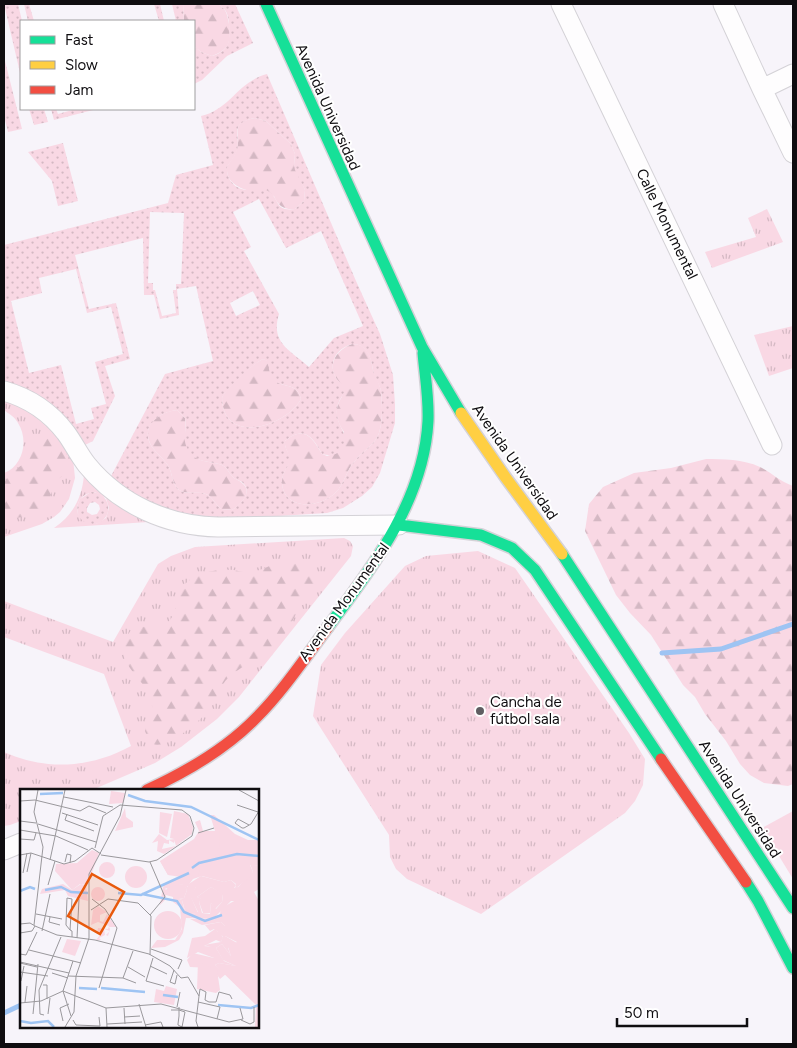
<svg xmlns="http://www.w3.org/2000/svg" width="797" height="1048" viewBox="0 0 797 1048" font-family="Figtree,sans-serif">
  <style>
    .grass { fill: url(#grass-tufts); fill-rule: evenodd }
    .forest { fill: url(#forest-firs) }
    .park { fill: #f9d8e4 }
    .garden { fill: url(#garden-dots); fill-rule: evenodd }
    .lines { fill: none; stroke-linecap: round; stroke-linejoin: round }
    .stream { stroke: #9ec4f3; stroke-width: 5 }
    .street-casing { stroke: #d4d2d7; stroke-width: 21 }
    .fast-casing { stroke: #d4d2d7; stroke-width: 14 }
    .slow-casing { stroke: #d4d2d7; stroke-width: 14 }
    .jam-casing { stroke: #d4d2d7; stroke-width: 14 }
    .street { stroke: #fefdfe; stroke-width: 19 }
    .fast { stroke: #16e098; stroke-width: 11 }
    .slow { stroke: #ffcf43; stroke-width: 11 }
    .jam { stroke: #f24e42; stroke-width: 11 }
    .poi-dot { fill: #605e62; stroke: #fff; stroke-width: 2 }
    .labels { text-anchor: middle; stroke-width: 4; stroke-linejoin: round; paint-order: stroke }
    .street-label { font-size: 15px; fill: #0f0d10; stroke: #fff }
    .poi-label { font-size: 15px; fill: #0f0d10; stroke: #fff; text-anchor: start }
    .inset-river { fill: none; stroke: #9ec4f3; stroke-width: 2.5 }
    .inset-road { fill: none; stroke: #9a989c; stroke-width: 1 }
    .view { fill: #e8590c; fill-opacity: 0.15; stroke: #e8590c; stroke-width: 2.5 }
    .inset-edge { fill: none; stroke: #0f0d10; stroke-width: 2.5 }
  </style>
  <defs>
    <pattern id="grass-tufts" width="24" height="20" patternUnits="userSpaceOnUse" patternTransform="scale(1.25)"><rect width="24" height="20" fill="#f9d8e4"/><path d="M3 7l-1-3M5 7V3M7 7l1-3M15 17l-1-3M17 17v-4M19 17l1-3" fill="none" stroke="#d4b8c3"/></pattern>
    <pattern id="forest-firs" width="22" height="20" patternUnits="userSpaceOnUse" patternTransform="scale(1.25)"><rect width="22" height="20" fill="#f9d8e4"/><path d="M5 1l3.5 6h-7zM16 11l3.5 6h-7z" fill="#d4b8c3"/></pattern>
    <pattern id="garden-dots" width="8" height="8" patternUnits="userSpaceOnUse" patternTransform="scale(1.25)"><rect width="8" height="8" fill="#f9d8e4"/><path d="M2 2h.1M6 6h.1" fill="none" stroke="#d4b8c3" stroke-width="1.8" stroke-linecap="round"/></pattern>
  </defs>
  <rect width="100%" height="100%" fill="#f7f4fa"/>
  <path class="grass" d="M767 209 783 242 712 268 705 252 756 237 748 218Z
    M793 326V368L769 376 754 335Z
    M4 391 36 405 73 459 75 478 69 499 60 512 54 517 42 524 4 537V473C23 466 29 440 18 423 15 417 9 414 4 410Z
    M84 475C102 496 124 511 149 522L54 528C73 515 82 498 84 475ZM95 492 106 498 109 508 106 518 96 524 78 514C75 502 82 493 95 492Z
    M344 538 350 541 353 546 351 556 239 697 217 719 181 747 155 763 92 790H21V821L10 825 4 826V752C46 771 91 768 131 746L104 674 4 637V601L113 642 158 564 171 556 195 547Z
    M478 551 515 568 629 733 645 759 643 785 635 801 625 813 481 914 407 879 396 869 390 857 389 835 313 716 321 665 345 633 405 566 426 556Z"/>
  <path class="forest" d="M183 4H218C227 9 227 15 229 24 231 41 230 50 212 56L201 52 194 46V21H184Z
    M255 118 266 121 291 144 295 154 294 165 305 190 304 201 295 209C284 210 278 206 274 196 257 192 225 191 227 167 231 160 235 156 237 149 241 133 229 123 255 118Z
    M352 344C368 344 371 357 373 370 375 377 380 384 381 391 382 403 383 417 380 429 377 445 364 449 355 461 346 470 345 484 335 493 320 508 284 511 282 483 281 473 290 466 289 459 289 452 284 448 285 441 304 425 312 437 322 454L327 456 339 452 344 432C338 423 334 413 339 402 341 398 343 396 343 391 343 384 340 384 336 378 327 363 338 349 352 344Z
    M263 359 268 361C270 368 269 375 275 380 284 389 297 382 301 399 286 427 223 446 222 398 225 389 253 363 263 359Z
    M177 410 185 418C187 431 182 444 193 455 200 463 212 461 222 465 228 468 228 472 232 476 234 479 239 480 242 483 254 492 240 505 232 510L221 509C216 505 213 498 208 495 199 490 186 496 178 489 171 482 173 472 167 464 163 458 156 453 152 447 139 426 159 412 177 410Z
    M45 438C58 438 72 454 68 468 67 474 59 477 56 482 52 488 52 495 48 500 38 515 21 521 4 516V483L12 472 29 460 35 445Z
    M706 459C723 459 743 459 760 467 772 473 779 481 793 486V784L788 786 764 783 750 775 740 764 726 741 705 714 695 697 683 685 651 635 630 613 616 595 585 531 589 504 603 487 634 473 671 468Z
    M289 560 305 563C310 568 315 576 314 583 313 595 302 603 297 612 290 626 283 640 271 650 258 660 241 666 229 677 219 686 218 698 210 709 201 720 167 750 153 744 148 741 147 736 145 731 147 722 153 715 152 705 148 675 107 665 131 630 143 622 155 632 167 623 179 613 175 596 184 585 196 572 217 569 234 570 239 571 244 573 249 572 264 571 275 561 289 560Z"/>
  <path class="park" d="M793 811V879L762 828Z"/>
  <path class="garden" d="M4 4H18L22 21 21 77Z
    M24 4H29L34 21H28Z
    M154 4H160L164 21H159Z
    M172 4H183L184 21H176Z
    M218 4H235L253 43 227 56 202 80 194 84V46L201 52 212 56C230 50 230 41 229 24 228 15 227 9 218 4Z
    M4 57 22 129 8 132 4 116Z
    M267 74 356 281 380 334 393 375 395 404V423L380 473 372 487 362 496 343 508 327 513 227 519H201L153 506 110 478 165 374 213 361 196 286 177 289 179 315 160 319 154 295H144L143 238 75 255 89 309 116 303 130 359 105 366 115 396 93 441 83 446 4 383V245L168 203 176 175 213 165 201 116C231 109 237 82 267 74ZM255 118 266 121 291 144 295 154 294 165 295 170 305 190 304 201 295 209C274 212 280 198 268 191 261 187 255 190 248 190 235 190 226 179 227 167 230 162 234 158 236 153 243 137 226 124 255 118ZM259 199 286 248 321 231 363 326 334 338 309 367C290 350 270 343 279 314L244 251 251 247 233 212ZM150 212 184 213 181 284H176V290H173L176 313 162 316 155 290H153V283H148ZM76 269 87 313 111 307 123 354 95 362 106 404 91 408 94 419 76 424 61 365 29 373 11 301 42 293 39 278ZM253 291 260 305 236 316 230 303ZM352 344C367 344 371 357 373 370 374 378 380 384 381 391 382 403 383 417 380 429 377 445 364 449 355 461 346 470 345 484 335 493 320 508 284 511 282 483 281 473 290 466 290 459 289 452 284 448 285 441 304 425 313 437 322 454 334 458 346 451 346 438 341 426 334 417 338 404 340 398 344 394 346 389 343 384 337 381 335 376 328 361 338 348 352 344ZM263 359 267 361C269 366 269 373 272 378 280 389 297 381 301 399 286 427 223 446 222 398 225 390 254 363 263 359ZM177 410 185 418C188 433 179 440 192 455 200 463 212 461 222 465 228 468 228 472 232 476 234 479 239 480 242 482 254 492 240 505 232 510L221 509C216 505 213 498 208 495 199 490 186 496 178 489 171 482 173 472 167 464 163 458 156 453 152 447 139 427 159 412 177 410Z
    M29 109H44L48 122 34 125Z
    M51 109H56L58 114 76 109H97L54 120Z
    M63 143 78 201 58 206 52 181 28 152Z
    M91 492C111 492 115 518 96 524 80 525 73 512 80 499ZM95 502 99 505 100 509 97 514 92 515 87 512V508L90 503Z"/>
  <g class="lines">
    <path class="stream" d="M662 653 721 649 793 624
      M4 1013 21 1005"/>
    <g class="street-casing">
      <path id="street" d="M561 4 772 445
        M723 4 762 89 793 153
        M762 89 793 74
        M4 391C29 398 50 412 66 433 74 444 79 455 87 465 120 505 168 526 218 527L399 525
        M4 850 21 843"/>
    </g>
    <g class="fast-casing">
      <path id="fast" d="M266 4 422 347 461 413
        M399 525 481 535 512 548 535 570 661 759
        M562 554 793 908
        M328 627C373 566 424 500 428 421 429 398 425 376 423 353
        M746 882 758 901 793 968"/>
    </g>
    <g class="slow-casing">
      <path id="slow" d="M461 413 506 478 562 554"/>
    </g>
    <g class="jam-casing">
      <path id="jam" d="M661 759 746 882
        M147 790C186 772 226 749 256 718 283 691 305 658 328 627"/>
    </g>
    <use href="#street" class="street"/>
    <use href="#fast" class="fast"/>
    <use href="#slow" class="slow"/>
    <use href="#jam" class="jam"/>
  </g>
  <circle class="poi-dot" cx="480" cy="711" r="5"/>
  <g class="labels">
    <g class="street-label">
      <text transform="translate(328 107) rotate(66)" y="5">Avenida Universidad</text>
      <text transform="translate(667 224) rotate(64)" y="5">Calle Monumental</text>
      <text transform="translate(515 462) rotate(55)" y="5">Avenida Universidad</text>
      <text transform="translate(344 602) rotate(-54)" y="5">Avenida Monumental</text>
      <text transform="translate(740 799) rotate(57)" y="5">Avenida Universidad</text>
    </g>
    <g class="poi-label">
      <text x="490" y="707">Cancha de<tspan x="490" dy="17">fútbol sala</tspan></text>
    </g>
  </g>
  <g transform="translate(20 789)">
    <rect width="239" height="239" fill="#f7f4fa"/>
    <path d="M154 22 168 25 173 38 172 45 156 57 154 50 150 49ZM230 75 238 77 239 100 234 103 239 112H211L193 130 166 129 163 144 159 151 145 158 131 159 137 151H155L162 140 160 118 153 113V108L146 106 145 111 140 116 143 97 146 101 150 96 164 95 167 101 164 109 159 110 162 111 164 120 173 125 178 123 170 107 176 98 168 99 167 96 181 87 204 93 211 91 216 96 214 99 218 98 233 83ZM191 98 203 106 202 113 196 120 191 114 190 125 182 124 179 113 182 110 177 108ZM71 105a7 7 0 1 1 14 0a7 7 0 1 1-14 0ZM201 133 205 137V147L217 154 208 159 211 167 202 155 196 159 204 172 216 177 199 174 195 176 206 185 200 190 192 179 170 178 167 171 173 164 194 169V159L184 156 201 153 203 147 196 146 198 143 194 140 190 142 185 136ZM47 150 61 152 55 167 42 163Z" fill="#f9d8e4" fill-rule="evenodd"/>
    <path d="M105 19 106 28 113 33V38L95 42ZM190 26H194L215 45 228 51H239V81L238 77 230 76 233 83 230 88 215 100 216 95 211 91 204 93 182 87 173 90 167 98H176L171 108 178 124 172 125 165 122 162 111 159 110 164 109 167 101 163 95 144 100 143 95 161 88 148 86 140 72 159 69 182 42H195ZM139 45 147 51 155 50 154 54 149 51V55L144 54 142 60 156 57 144 65 137 62 138 52 132 54ZM43 95 52 101 61 95 66 96 68 112 48 107 45 101 20 105 22 100ZM191 98 203 105 202 113 195 120 191 114 190 124H183L179 113 181 110 177 108ZM218 110 239 112V238H235L236 216 195 176 199 174 216 177 203 171 196 159 202 155 211 167 208 158 217 153 205 147V137L201 133 182 136 170 130H193L200 125 201 119ZM195 140 203 148 201 153 196 151 184 157 194 158V169L178 163 167 169 172 149 185 147Z" fill="#f9d8e4"/>
    <path d="M91 2 105 4 103 14 89 15ZM140 23 152 25 147 48 139 44ZM180 31 183 42H199L200 56 191 76 180 80 178 87 148 86 140 72 174 50 179 42 175 33ZM72 61 79 64 68 95H60L52 101 35 82 36 75 57 74ZM79 81a8 8 0 1 1 16 0a8 8 0 1 1-16 0ZM105 88a11 11 0 1 1 22 0a11 11 0 1 1-22 0ZM134 136a14 14 0 1 1 28 0a14 14 0 1 1-28 0ZM178 172 197 181 200 201 196 204 177 200ZM146 197 157 200 154 216 134 213 136 200 144 202Z" fill="#f9d8e4"/>
    <path d="M78 117 87 123 80 126V132L83 133 87 125 96 138H89L90 140 88 147 86 146 90 142 84 140 85 146 79 149 81 151H76L80 146 77 144 78 139 88 140 89 137 78 133 71 136 73 121Z" fill="#f9d8e4"/>
    <path class="inset-river" d="M20 5 43 4M108 6 125 12 171 18 239 51M172 79 179 74 217 65 239 67M25 101 41 98 51 103 68 104M0 102 10 98 15 100M98 104 121 106 169 84M122 105 157 112 164 123 185 132 202 126M59 199 77 200M81 199 125 203M143 206 158 208M198 216 231 219 239 216M0 232 11 234 28 232 34 238"/>
    <path class="inset-road" d="M219 1 239 12M44 8 93 18M0 12 15 11 60 22 69 17 86 24M217 16 238 23M42 24 78 36M47 25 45 31 74 42M0 32 16 34M18 35 76 53M229 36 218 30 215 34 222 39H224L231 35 239 22M0 41 36 47 68 61M178 44 194 39M0 50 14 51 16 44M75 59 83 27 100 16 162 21 170 27 174 39 172 47 137 71 129 73 81 66M0 66 11 64 44 75 55 72 72 59 81 65M30 71 45 1M45 73 47 65 51 66 50 74M7 83 11 64M3 84 7 64M28 96 35 72M72 110 85 120 97 139 79 199M71 121 88 110 118 114 131 127 130 166M16 125 42 130M130 126 145 108 130 73M30 128 29 133 40 136M0 135 10 134 15 137 12 142 0 144M14 136 23 58 14 23 18 1M15 137 37 146 75 151 129 165 150 177 161 189 168 188 179 207 176 232 178 238M50 141 52 110 47 109 46 135V136L50 141 52 142V148M22 142 30 105M57 149 59 110M131 160 162 171 158 180M9 161 61 174M0 165 6 166 17 143M133 169 126 192 144 197M0 173 49 184M0 174 17 178M130 177 147 185M108 178 125 188M154 181 150 193 155 195 157 186M0 183 28 187M32 184 48 189M48 187 103 189 116 194M103 189 113 162M1 192 4 177M23 196H27V210M179 207 180 200 186 203 185 211 189 213H196L199 203 210 206 212 210M5 213 7 197M178 213 200 218 197 230M0 214 21 212 43 202 86 219 141 215 209 233 223 230 220 219M119 215 126 238M157 218 160 203M86 219 87 238M104 219 105 235M151 221H159L165 223 162 238 158 236V235L159 227V218M13 225 18 175M28 225 30 209M24 226 20 225 19 201 41 148M51 227 43 202 53 172M104 228 120 227M53 231 56 236 80 237 79 228M221 231 230 235 234 233V218M43 232 40 219 49 215M87 235 122 233M125 236 141 233 143 238M45 238 54 223 56 187 69 149V85L100 27 106 1"/>
    <path class="view" d="M72 85 104 103 80 145 48 127Z"/>
    <rect width="239" height="239" class="inset-edge"/>
  </g>
  <rect width="797" height="1048" fill="none" stroke="#0f0d10" stroke-width="10"/>
  <rect x="20" y="20" width="175" height="90" fill="#ffffff" stroke="#9f9e9f"/>
  <rect x="30" y="36" width="25" height="8" fill="#16e098" stroke="#9f9e9f"/>
  <text x="65" y="45" font-size="15" fill="#0f0d10">Fast</text>
  <rect x="30" y="61" width="25" height="8" fill="#ffcf43" stroke="#9f9e9f"/>
  <text x="65" y="70" font-size="15" fill="#0f0d10">Slow</text>
  <rect x="30" y="86" width="25" height="8" fill="#f24e42" stroke="#9f9e9f"/>
  <text x="65" y="95" font-size="15" fill="#0f0d10">Jam</text>
  <path d="M617 1018v8h130v-8" fill="none" stroke="#0f0d10" stroke-width="2.5"/>
  <text x="624" y="1018" font-size="15" fill="#0f0d10" stroke="#ffffff" stroke-width="4" paint-order="stroke">50 m</text>
</svg>
